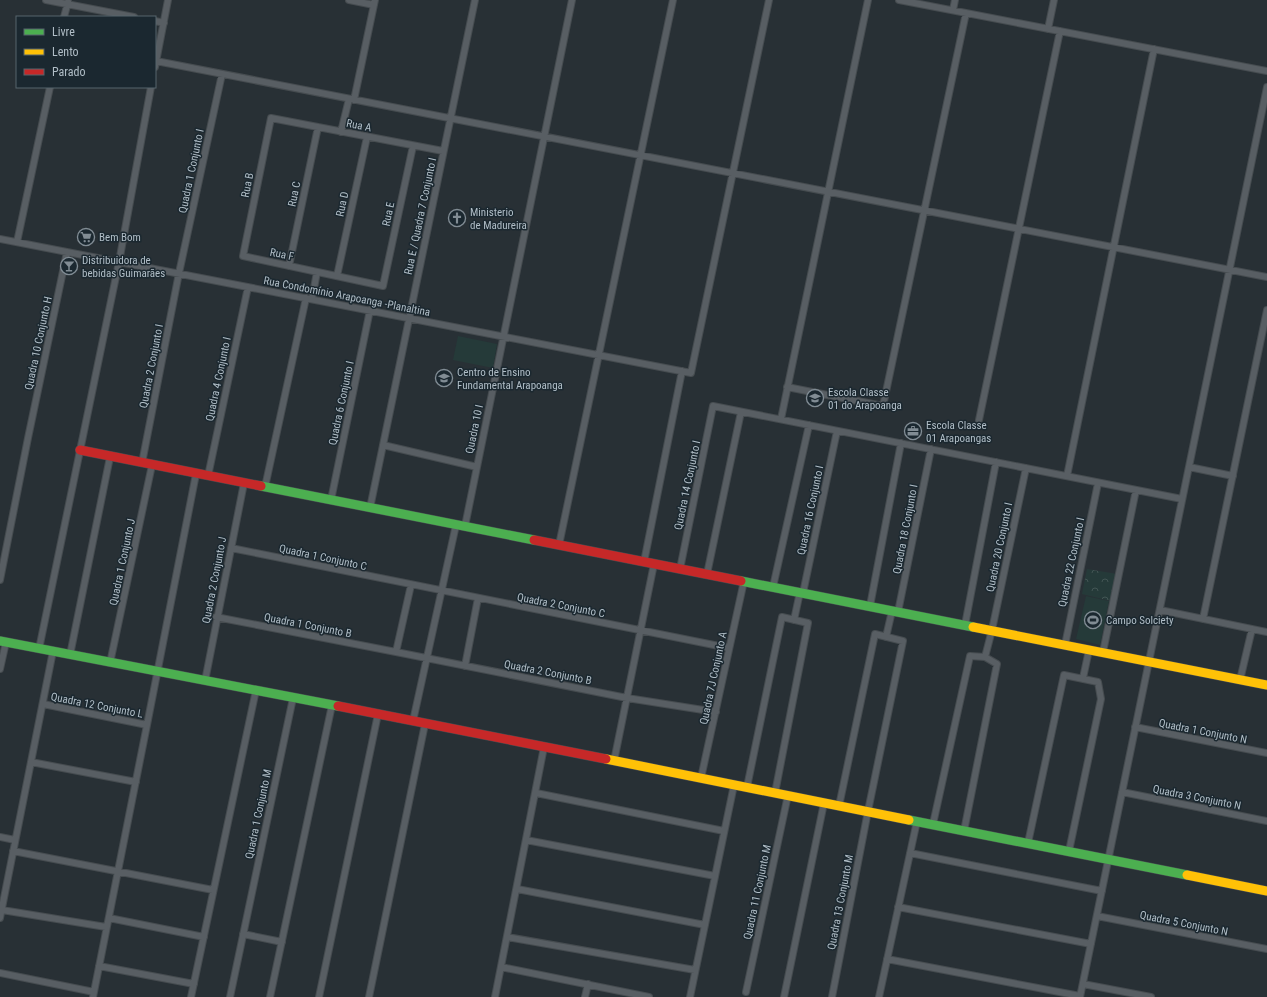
<svg xmlns="http://www.w3.org/2000/svg" width="1267" height="997" viewBox="0 0 1267 997" font-family="'Roboto Condensed',sans-serif">
  <style>
    .park { fill: url(#park-crowns) }
    .pitch { fill: #253a39 }
    .lines { fill: none; stroke-linecap: round; stroke-linejoin: round }
    .street-casing { stroke: #464c50; stroke-width: 8 }
    .fast-casing { stroke: #464c50; stroke-width: 10 }
    .slow-casing { stroke: #464c50; stroke-width: 10 }
    .jam-casing { stroke: #464c50; stroke-width: 10 }
    .street { stroke: #585e63; stroke-width: 6 }
    .fast { stroke: #4caf50; stroke-width: 9 }
    .slow { stroke: #ffc107; stroke-width: 9 }
    .jam { stroke: #c62828; stroke-width: 9 }
    .labels { text-anchor: middle; stroke-width: 3; stroke-linejoin: round; paint-order: stroke }
    .street-label { font-size: 11px; fill: #b1bec7; stroke: #1b2830 }
    .poi-label { font-size: 11px; fill: #b1bec7; stroke: #1b2830; text-anchor: start }
  </style>
  <defs>
    <pattern id="park-crowns" width="20" height="18" patternUnits="userSpaceOnUse"><rect width="20" height="18" fill="#253a39"/><path d="M2 6a3 3 0 1 1 6 0M12 15a3 3 0 1 1 6 0" fill="none" stroke="#425554"/></pattern>
  </defs>
  <rect width="100%" height="100%" fill="#283035"/>
  <path class="park" d="M1087 569 1117 574 1111 601 1082 594Z"/>
  <path class="pitch" d="M458 336 497 344 493 368 453 360Z
    M1086 596 1109 601 1100 645 1076 639Z"/>
  <g class="lines">
    <g class="street-casing">
      <path id="street" d="M46 0 134 17
        M349 0 374 5
        M899 0 1267 71
        M953 10 955 0
        M64 17 68 2
        M155 21 164 23
        M1048 29 1054 0
        M156 61 1267 277
        M155 67 168 0
        M354 100 375 0
        M341 132 349 99
        M413 146 383 286 243 256 271 118 443 151
        M0 239 691 373 769 0
        M17 242 50 87
        M289 266 318 127
        M337 276 367 137
        M312 299 317 272
        M787 387 883 406 966 13
        M781 419 868 0
        M979 420 1060 31
        M383 445 477 467
        M142 463 179 273 222 74
        M1189 467 1233 476
        M208 476 248 287
        M1067 476 1154 49
        M265 487 306 298
        M331 500 370 310
        M370 508 475 0
        M465 526 572 0
        M559 545 673 0
        M231 548 729 648
        M644 562 682 371
        M680 569 713 406 1182 499
        M707 574 741 412
        M0 580 28 438 67 252
        M773 587 809 425
        M803 593 837 431
        M870 606 901 443
        M1160 610 1267 632
        M898 612 931 449
        M216 617 396 652 627 698 716 712
        M1203 619 1267 310
        M794 620 800 592
        M965 625 996 462
        M886 637 892 611
        M1065 645 1098 483
        M39 649 119 262 151 87
        M396 652 411 585
        M1103 652 1136 490
        M70 655 110 457
        M985 657 992 630 1026 468
        M110 663 152 465
        M465 666 478 598
        M0 669 6 642
        M1083 678 1089 650
        M1240 680 1252 629
        M205 681 244 483
        M43 704 147 725
        M413 721 456 525
        M1135 727 1267 753
        M614 761 654 564
        M31 762 136 782
        M701 778 744 581
        M747 787 782 617 808 623 775 793
        M1122 792 1267 821
        M536 793 724 831
        M933 824 970 656 985 657 997 664 964 831
        M0 837 15 840
        M526 840 715 876
        M1028 843 1064 675 1098 682 1101 699 1069 851
        M13 851 213 890
        M910 853 1102 891
        M517 889 705 925
        M898 907 1091 944
        M2 910 106 927
        M1097 916 1267 949
        M0 918 53 651
        M109 918 204 937
        M243 934 282 942
        M507 937 695 970
        M887 959 1080 996
        M99 966 194 984
        M501 967 649 997
        M0 973 94 992
        M1083 984 1151 997
        M746 992 788 795
        M93 997 147 725 196 474
        M191 997 256 690
        M230 997 293 698
        M270 997 332 705
        M319 997 378 714
        M369 997 425 724
        M495 997 544 747
        M585 997 588 984
        M690 997 734 785
        M784 997 824 803
        M832 997 868 811 903 641 875 634 839 806
        M879 997 917 821
        M1080 997 1267 87"/>
    </g>
    <g class="fast-casing">
      <path id="fast" d="M261 486 534 540
        M741 581 973 627
        M0 641 338 706
        M909 820 1187 875"/>
    </g>
    <g class="slow-casing">
      <path id="slow" d="M973 627 1267 685
        M606 759 909 820
        M1187 875 1267 891"/>
    </g>
    <g class="jam-casing">
      <path id="jam" d="M80 450 261 486
        M534 540 741 581
        M338 706 606 759"/>
    </g>
    <use href="#street" class="street"/>
    <use href="#fast" class="fast"/>
    <use href="#slow" class="slow"/>
    <use href="#jam" class="jam"/>
  </g>
  <defs>
    <g id="church-ring" transform="scale(0.9)"><circle r="9.5" fill="#1b2830" stroke="#818c94" stroke-width="1.5"/><path d="M-1.2-6h2.4v3.5h3.3v2.4h-3.3V6h-2.4V-.1h-3.3v-2.4h3.3Z" fill="#818c94"/></g>
    <g id="supermarket-ring" transform="scale(0.9)"><circle r="9.5" fill="#1b2830" stroke="#818c94" stroke-width="1.5"/><path d="M-6-5.5h2.5l.6 2H6L4.5 2H-2.5L-4.4-4H-6ZM-1.5 3.2a1.3 1.3 0 1 0 .1 0ZM3 3.2a1.3 1.3 0 1 0 .1 0Z" fill="#818c94"/></g>
    <g id="bar-ring" transform="scale(0.9)"><circle r="9.5" fill="#1b2830" stroke="#818c94" stroke-width="1.5"/><path d="M-6-5H6L.8 .8V4.5H3.5V6h-7V4.5H-.8V.8Z" fill="#818c94"/></g>
    <g id="school-ring" transform="scale(0.9)"><circle r="9.5" fill="#1b2830" stroke="#818c94" stroke-width="1.5"/><path d="M0-5L7-2L0 1L-7-2ZM-4 1L0 2.5L4 1V4Q0 6-4 4Z" fill="#818c94"/></g>
    <g id="office-ring" transform="scale(0.9)"><circle r="9.5" fill="#1b2830" stroke="#818c94" stroke-width="1.5"/><path d="M-6-3h4V-5.5h4V-3h4V5H-6ZM-1-4.5V-3h2v-1.5ZM-6 0V1H6V0Z" fill="#818c94"/></g>
    <g id="stadium-ring" transform="scale(0.9)"><circle r="9.5" fill="#1b2830" stroke="#818c94" stroke-width="1.5"/><path d="M0-5a6.5 5 0 1 0 0 10a6.5 5 0 1 0 0-10ZM-3.5-1.8h7v3.6h-7Z" fill="#818c94"/></g>
  </defs>
  <g fill-rule="evenodd">
    <use href="#church-ring" x="457" y="218"/>
    <use href="#supermarket-ring" x="86" y="237"/>
    <use href="#bar-ring" x="69" y="266"/>
    <use href="#school-ring" x="444" y="378"/>
    <use href="#school-ring" x="815" y="398"/>
    <use href="#office-ring" x="913" y="431"/>
    <use href="#stadium-ring" x="1093" y="620"/>
  </g>
  <g class="labels">
    <g class="street-label">
      <text transform="translate(359 125) rotate(11)" y="4">Rua A</text>
      <text transform="translate(191 171) rotate(-78)" y="4">Quadra 1 Conjunto I</text>
      <text transform="translate(247 185) rotate(-79)" y="4">Rua B</text>
      <text transform="translate(294 194) rotate(-78)" y="4">Rua C</text>
      <text transform="translate(342 204) rotate(-78)" y="4">Rua D</text>
      <text transform="translate(388 214) rotate(-78)" y="4">Rua E</text>
      <text transform="translate(420 216) rotate(-78)" y="4">Rua E / Quadra 7 Conjunto I</text>
      <text transform="translate(282 254) rotate(12)" y="4">Rua F</text>
      <text transform="translate(347 296) rotate(11)" y="4">Rua Condomínio Arapoanga -Planaltina</text>
      <text transform="translate(38 343) rotate(-78)" y="4">Quadra 10 Conjunto H</text>
      <text transform="translate(151 366) rotate(-79)" y="4">Quadra 2 Conjunto I</text>
      <text transform="translate(218 379) rotate(-78)" y="4">Quadra 4 Conjunto I</text>
      <text transform="translate(341 403) rotate(-78)" y="4">Quadra 6 Conjunto I</text>
      <text transform="translate(474 429) rotate(-78)" y="4">Quadra 10 I</text>
      <text transform="translate(687 485) rotate(-78)" y="4">Quadra 14 Conjunto I</text>
      <text transform="translate(810 510) rotate(-78)" y="4">Quadra 16 Conjunto I</text>
      <text transform="translate(905 529) rotate(-79)" y="4">Quadra 18 Conjunto I</text>
      <text transform="translate(999 547) rotate(-78)" y="4">Quadra 20 Conjunto I</text>
      <text transform="translate(323 557) rotate(12)" y="4">Quadra 1 Conjunto C</text>
      <text transform="translate(122 562) rotate(-78)" y="4">Quadra 1 Conjunto J</text>
      <text transform="translate(1071 562) rotate(-78)" y="4">Quadra 22 Conjunto I</text>
      <text transform="translate(214 580) rotate(-79)" y="4">Quadra 2 Conjunto J</text>
      <text transform="translate(561 605) rotate(11)" y="4">Quadra 2 Conjunto C</text>
      <text transform="translate(308 625) rotate(11)" y="4">Quadra 1 Conjunto B</text>
      <text transform="translate(548 672) rotate(11)" y="4">Quadra 2 Conjunto B</text>
      <text transform="translate(713 678) rotate(-78)" y="4">Quadra 7J Conjunto A</text>
      <text transform="translate(97 705) rotate(11)" y="4">Quadra 12 Conjunto L</text>
      <text transform="translate(1203 731) rotate(11)" y="4">Quadra 1 Conjunto N</text>
      <text transform="translate(1197 797) rotate(11)" y="4">Quadra 3 Conjunto N</text>
      <text transform="translate(258 814) rotate(-78)" y="4">Quadra 1 Conjunto M</text>
      <text transform="translate(757 892) rotate(-78)" y="4">Quadra 11 Conjunto M</text>
      <text transform="translate(840 902) rotate(-79)" y="4">Quadra 13 Conjunto M</text>
      <text transform="translate(1184 923) rotate(11)" y="4">Quadra 5 Conjunto N</text>
    </g>
    <g class="poi-label">
      <text x="470" y="216">Ministerio<tspan x="470" dy="13">de Madureira</tspan></text>
      <text x="99" y="241">Bem Bom</text>
      <text x="82" y="264">Distribuidora de<tspan x="82" dy="13">bebidas Guimarães</tspan></text>
      <text x="457" y="376">Centro de Ensino<tspan x="457" dy="13">Fundamental Arapoanga</tspan></text>
      <text x="828" y="396">Escola Classe<tspan x="828" dy="13">01 do Arapoanga</tspan></text>
      <text x="926" y="429">Escola Classe<tspan x="926" dy="13">01 Arapoangas</tspan></text>
      <text x="1106" y="624">Campo Solciety</text>
    </g>
  </g>
  <rect x="16" y="16" width="140" height="72" fill="#1b2830" stroke="#57646c"/>
  <rect x="24" y="29" width="20" height="6" fill="#4caf50" stroke="#57646c"/>
  <text x="52" y="36" font-size="12" fill="#b1bec7">Livre</text>
  <rect x="24" y="49" width="20" height="6" fill="#ffc107" stroke="#57646c"/>
  <text x="52" y="56" font-size="12" fill="#b1bec7">Lento</text>
  <rect x="24" y="69" width="20" height="6" fill="#c62828" stroke="#57646c"/>
  <text x="52" y="76" font-size="12" fill="#b1bec7">Parado</text>
</svg>
